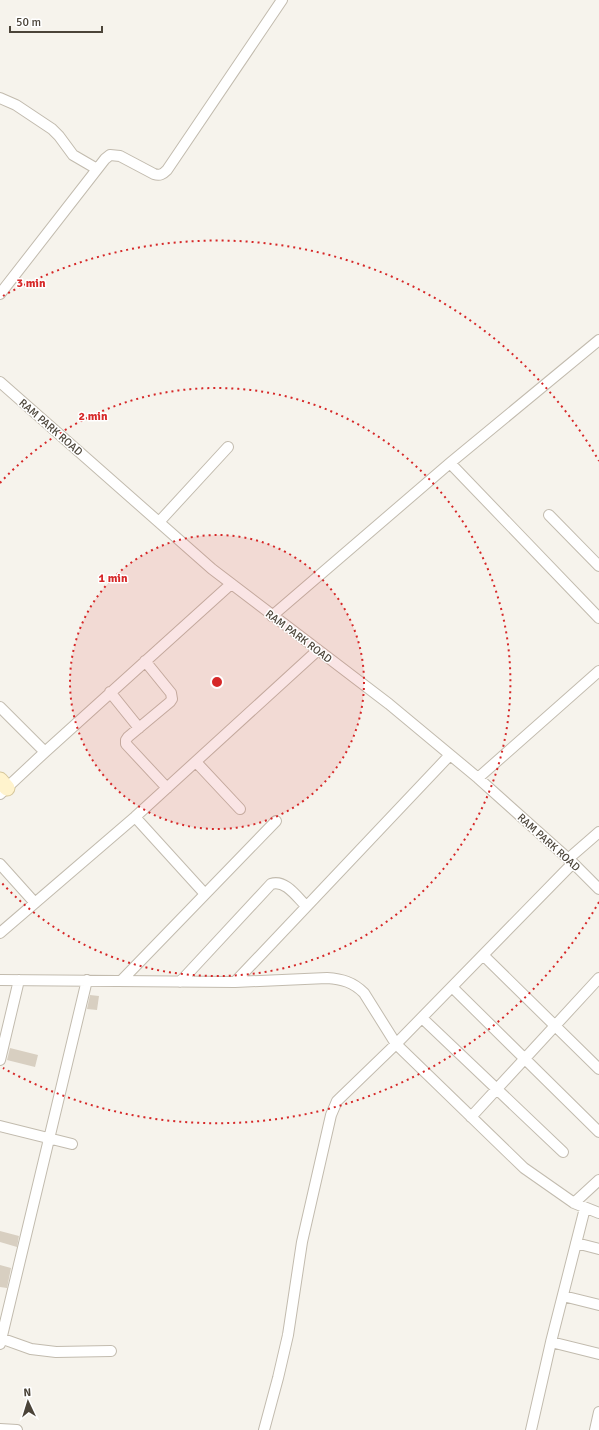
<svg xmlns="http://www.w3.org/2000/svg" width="599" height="1430" viewBox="0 0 599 1430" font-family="Signika,sans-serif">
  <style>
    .building { fill: #d8cfc1 }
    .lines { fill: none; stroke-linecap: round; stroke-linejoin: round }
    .street-casing { stroke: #c2bbae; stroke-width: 12 }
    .secondary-casing { stroke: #d6c79b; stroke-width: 17 }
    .street { stroke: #fff; stroke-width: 10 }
    .secondary { stroke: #fff3cd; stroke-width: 15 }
    .ring { fill: none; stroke: #d62828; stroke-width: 2; stroke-dasharray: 2 4 }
    .labels { text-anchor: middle; stroke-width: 3; stroke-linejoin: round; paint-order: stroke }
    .street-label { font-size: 11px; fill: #4b4439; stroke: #fff }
    .centre { fill: #d62828; stroke: #fff; stroke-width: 2 }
    .ring-label { font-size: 12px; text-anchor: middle; font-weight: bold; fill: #d62828; stroke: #fff; stroke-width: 3; stroke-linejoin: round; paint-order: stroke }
  </style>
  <rect width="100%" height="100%" fill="#f6f3ec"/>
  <path class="building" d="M90 995 99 996 97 1010 87 1009Z
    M10 1048 38 1055 35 1067 7 1060Z
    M0 1231 19 1236 17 1247 0 1242Z
    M0 1265 11 1268 7 1288 0 1287Z"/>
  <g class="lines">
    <g class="street-casing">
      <path id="street" d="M0 98 16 105 52 129 59 136 73 155 97 169
        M0 294 105 159 110 155 120 156 154 174C160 176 163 174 167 170L282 0
        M0 382 212 569 389 704 478 778 573 863 599 889
        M450 463 599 618
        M549 515 599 566
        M159 522 228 447
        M272 616 450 463 599 340
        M145 661 171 693 172 699 170 702 128 737 126 740V744L167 788
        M110 692 139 728
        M0 707 45 752
        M196 762 240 809
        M478 778 599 671
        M0 794 45 752 231 584
        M135 817 205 894
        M568 859 599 832
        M0 864 35 903
        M0 933 135 817 318 650
        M483 955 599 1069
        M0 980 235 982 327 978C342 979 353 982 364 993L396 1044 524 1168 574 1203 599 1213
        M121 981 276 821
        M180 982 271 884C285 879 297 897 306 906
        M235 982 449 756
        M452 987 599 1132
        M422 1018 563 1152
        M0 1060 19 980
        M471 1117 599 978
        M0 1126 72 1144
        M574 1203 599 1180
        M576 1243 599 1249
        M563 1296 599 1305
        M0 1338 31 1349 56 1352 111 1351
        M551 1342 599 1354
        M0 1344 87 980
        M0 1429 17 1430
        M264 1430 278 1378 288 1335 302 1242 331 1115 337 1101 396 1044 573 863
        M531 1430 551 1342 585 1208
        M595 1430 599 1412"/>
    </g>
    <g class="secondary-casing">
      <path id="secondary" d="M0 780 7 788"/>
    </g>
    <use href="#street" class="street"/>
    <use href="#secondary" class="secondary"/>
  </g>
  <circle cx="217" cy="682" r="147" fill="#d62828" fill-opacity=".12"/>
  <g class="ring">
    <circle cx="217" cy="682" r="147"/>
    <path d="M0 483A294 294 0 1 1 0 881"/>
    <path d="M599 902A441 441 0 0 1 3 1068M3 296A441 441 0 0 1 599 461"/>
  </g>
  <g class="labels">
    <g class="street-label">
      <text transform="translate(51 427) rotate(41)" y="4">RAM PARK ROAD</text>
      <text transform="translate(299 636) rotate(37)" y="4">RAM PARK ROAD</text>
      <text transform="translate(549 842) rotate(42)" y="4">RAM PARK ROAD</text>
    </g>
  </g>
  <circle cx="217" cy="682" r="6" class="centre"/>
  <g class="ring-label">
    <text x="31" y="287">3 min</text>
    <text x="93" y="420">2 min</text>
    <text x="113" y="582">1 min</text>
  </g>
  <g transform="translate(28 1402) rotate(356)" stroke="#ffffff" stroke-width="3" paint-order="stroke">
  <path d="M0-3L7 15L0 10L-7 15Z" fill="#4b4439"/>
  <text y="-6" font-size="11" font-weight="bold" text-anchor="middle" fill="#4b4439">N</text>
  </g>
  <path d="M10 26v6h92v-6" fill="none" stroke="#4b4439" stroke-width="2"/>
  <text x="16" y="26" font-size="12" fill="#4b4439" stroke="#ffffff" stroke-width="3" paint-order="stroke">50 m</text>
</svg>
